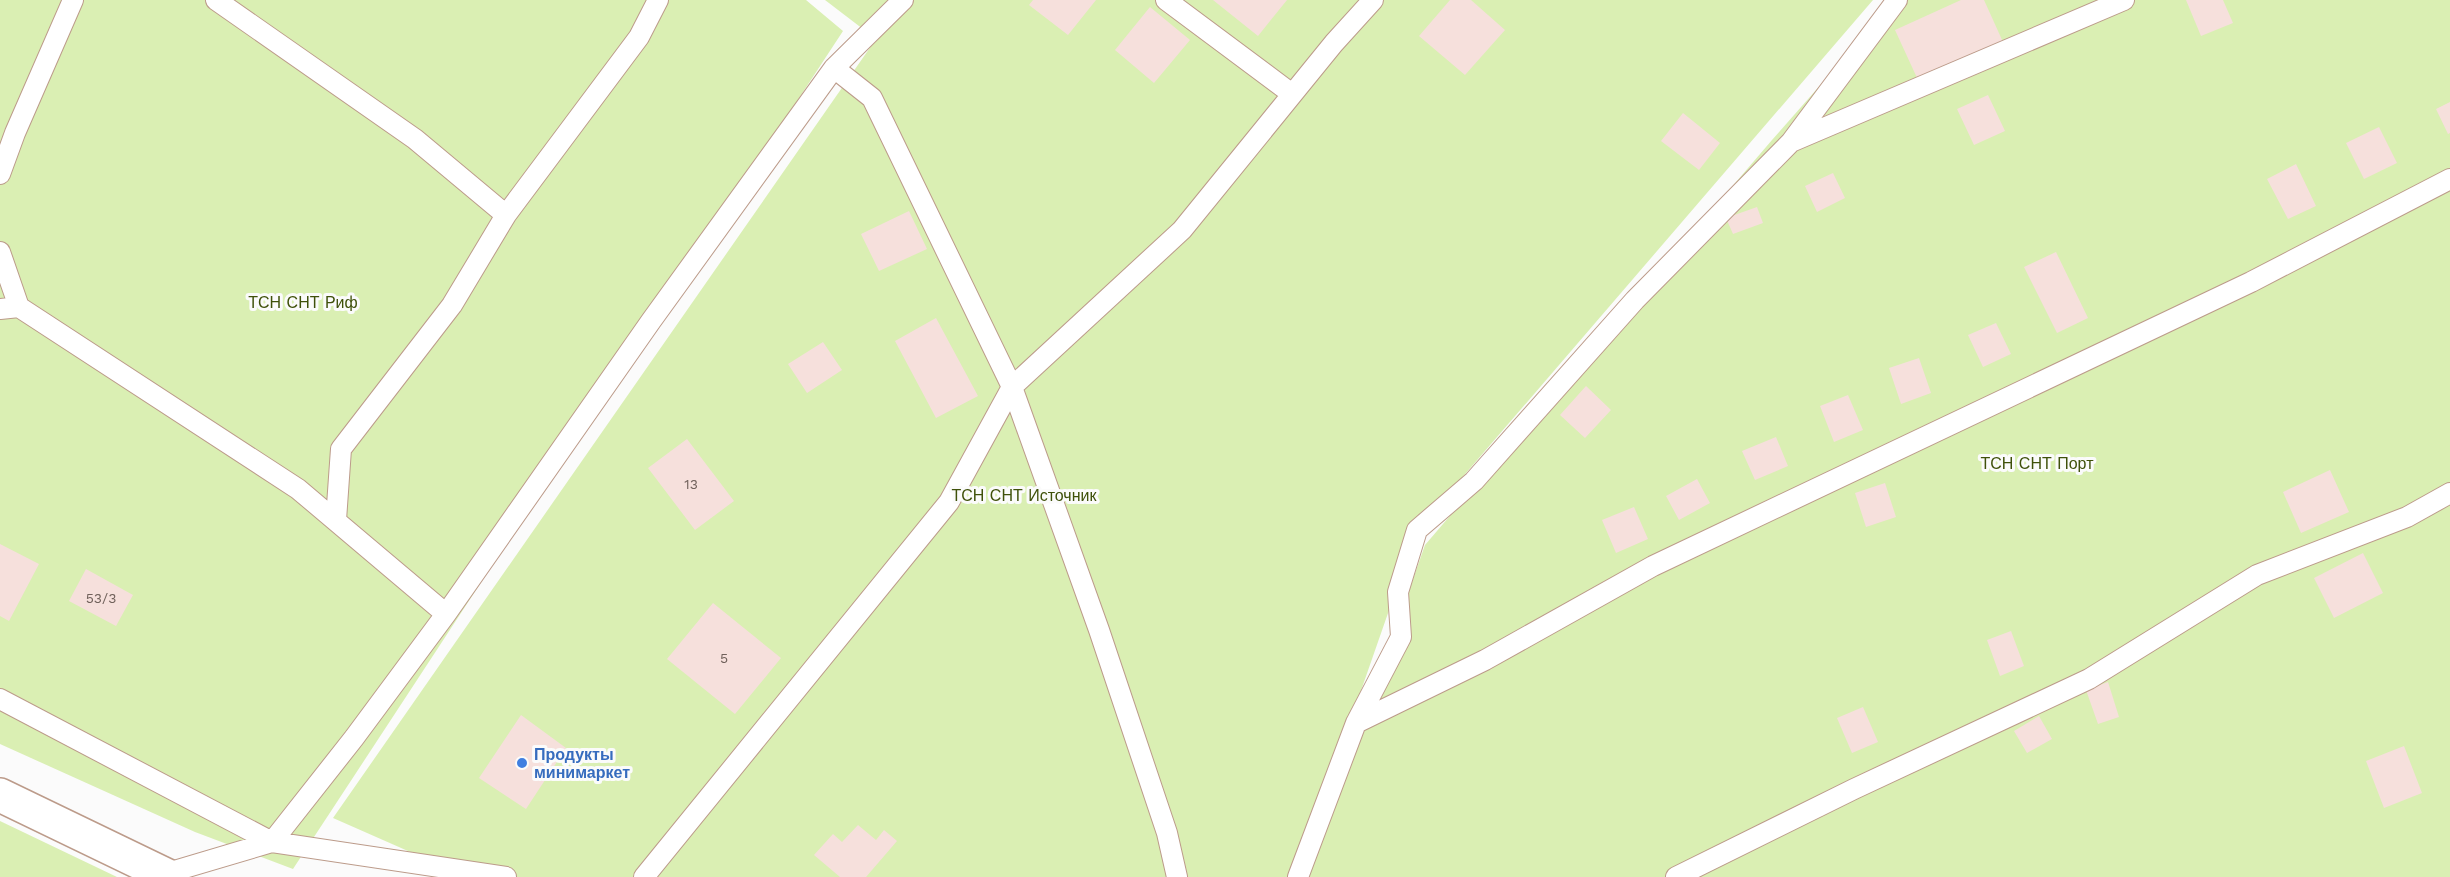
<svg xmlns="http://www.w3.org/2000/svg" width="2450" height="877" viewBox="0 0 2450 877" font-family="'Work Sans',sans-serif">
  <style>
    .green { fill: #daefb3 }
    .building { fill: #f6e0dc }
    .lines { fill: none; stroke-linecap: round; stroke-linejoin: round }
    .service-casing { stroke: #bc9b8a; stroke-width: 22 }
    .secondary-casing { stroke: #bc9b8a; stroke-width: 36 }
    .service { stroke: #fff; stroke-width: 20 }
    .secondary { stroke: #fff; stroke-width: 33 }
    .shop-dot { fill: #3f7fe0; stroke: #fbfbfb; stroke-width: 2 }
    .labels { text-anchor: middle; stroke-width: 6; stroke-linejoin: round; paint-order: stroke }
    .number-label { font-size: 14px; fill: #70615b }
    .park-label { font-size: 16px; fill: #3f510a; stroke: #fbfbfb }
    .shop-label { font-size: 16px; font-weight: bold; fill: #366cbe; stroke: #fbfbfb; text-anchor: start }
  </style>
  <rect width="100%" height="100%" fill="#fbfbfb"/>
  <path class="green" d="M0 0H806L843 31 293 869 195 832 0 744Z
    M825 0H1873L1417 530 1296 877H467L333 818 876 39Z
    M1895 0H2450V877H1308L1425 545 1772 140Z
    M0 821 117 877H0Z"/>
  <path class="building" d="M1033 0H1096L1068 35 1029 5Z
    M1213 0H1287L1258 36Z
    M1450 0H1471L1505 30 1465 75 1419 36Z
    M1961 0H1984L2003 42 1918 80 1895 30Z
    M2186 0H2223L2233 23 2201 36Z
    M1150 7 1190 40 1154 83 1115 50Z
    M1988 95 2005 131 1974 145 1957 109Z
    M2450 102V133L2448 134 2436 109Z
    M1683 113 1720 143 1699 170 1661 141Z
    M2379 127 2397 163 2364 179 2346 143Z
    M2296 164 2316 206 2288 219 2267 179Z
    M1833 173 1845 198 1817 212 1805 186Z
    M1757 207 1763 223 1733 234 1726 218Z
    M909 211 927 249 879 271 861 234Z
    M2056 252 2088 318 2057 333 2024 267Z
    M936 318 978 396 936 418 895 341Z
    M1996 323 2011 354 1983 367 1968 335Z
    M823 342 842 370 807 393 788 364Z
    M1919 358 1931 393 1901 404 1889 368Z
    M1586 386 1611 410 1585 438 1560 415Z
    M1848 395 1863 430 1834 442 1820 406Z
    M1776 437 1788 466 1755 480 1742 451Z
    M687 439 734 501 695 530 648 468Z
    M2330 470 2349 512 2301 533 2283 492Z
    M1697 479 1710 503 1679 520 1666 496Z
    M1885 483 1896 517 1866 527 1855 493Z
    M1634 507 1648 539 1616 553 1602 520Z
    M0 544 39 564 9 621 0 616Z
    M2363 553 2383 593 2334 618 2314 578Z
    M86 569 133 595 116 626 69 601Z
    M713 603 781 658 735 714 667 659Z
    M2011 631 2024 666 2000 676 1987 640Z
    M2108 682 2119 717 2098 724 2086 690Z
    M1863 707 1878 742 1852 753 1837 718Z
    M521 715 566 748 526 809 479 778Z
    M2039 716 2052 739 2027 753 2014 731Z
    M2404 746 2422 793 2384 808 2366 761Z
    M858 825 876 840 884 830 897 841 866 877H840L814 855 833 834 842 842Z"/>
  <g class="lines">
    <g class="service-casing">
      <path id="service" d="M216 0 415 139 506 215
        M1166 0 1292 94
        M834 68 872 98 1012 387 1099 630 1167 833 1177 877
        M1791 142 2124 0
        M0 174 15 133 73 0
        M0 252 19 307
        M0 309 19 307 298 489 446 614
        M336 520 341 449 452 305 506 215 639 37 658 0
        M0 699 272 842 506 877
        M1356 723 1485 660 1653 566 2251 282 2450 179
        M164 874 272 842 354 738 446 614 651 321 834 68 903 0
        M644 877 949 502 1012 387 1182 230 1334 43 1373 0
        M1298 877 1356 723 1401 637 1398 592 1417 530 1474 481 1635 300 1791 142 1897 0
        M1676 877 1854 789 2089 679 2257 575 2407 517 2450 493"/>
    </g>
    <g class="secondary-casing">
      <path id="secondary" d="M0 795 170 877"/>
    </g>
    <use href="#service" class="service"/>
    <use href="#secondary" class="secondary"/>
  </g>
  <circle class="shop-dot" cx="522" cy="763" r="6"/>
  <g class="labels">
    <g class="number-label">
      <text x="691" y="489">13</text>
      <text x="101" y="603">53/3</text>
      <text x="724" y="663">5</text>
    </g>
    <g class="park-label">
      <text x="303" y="308">ТСН СНТ Риф</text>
      <text x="2037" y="469">ТСН СНТ Порт</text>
      <text x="1024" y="501">ТСН СНТ Источник</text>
    </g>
    <g class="shop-label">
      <text x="534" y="760">Продукты<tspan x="534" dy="18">минимаркет</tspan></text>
    </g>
  </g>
</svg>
